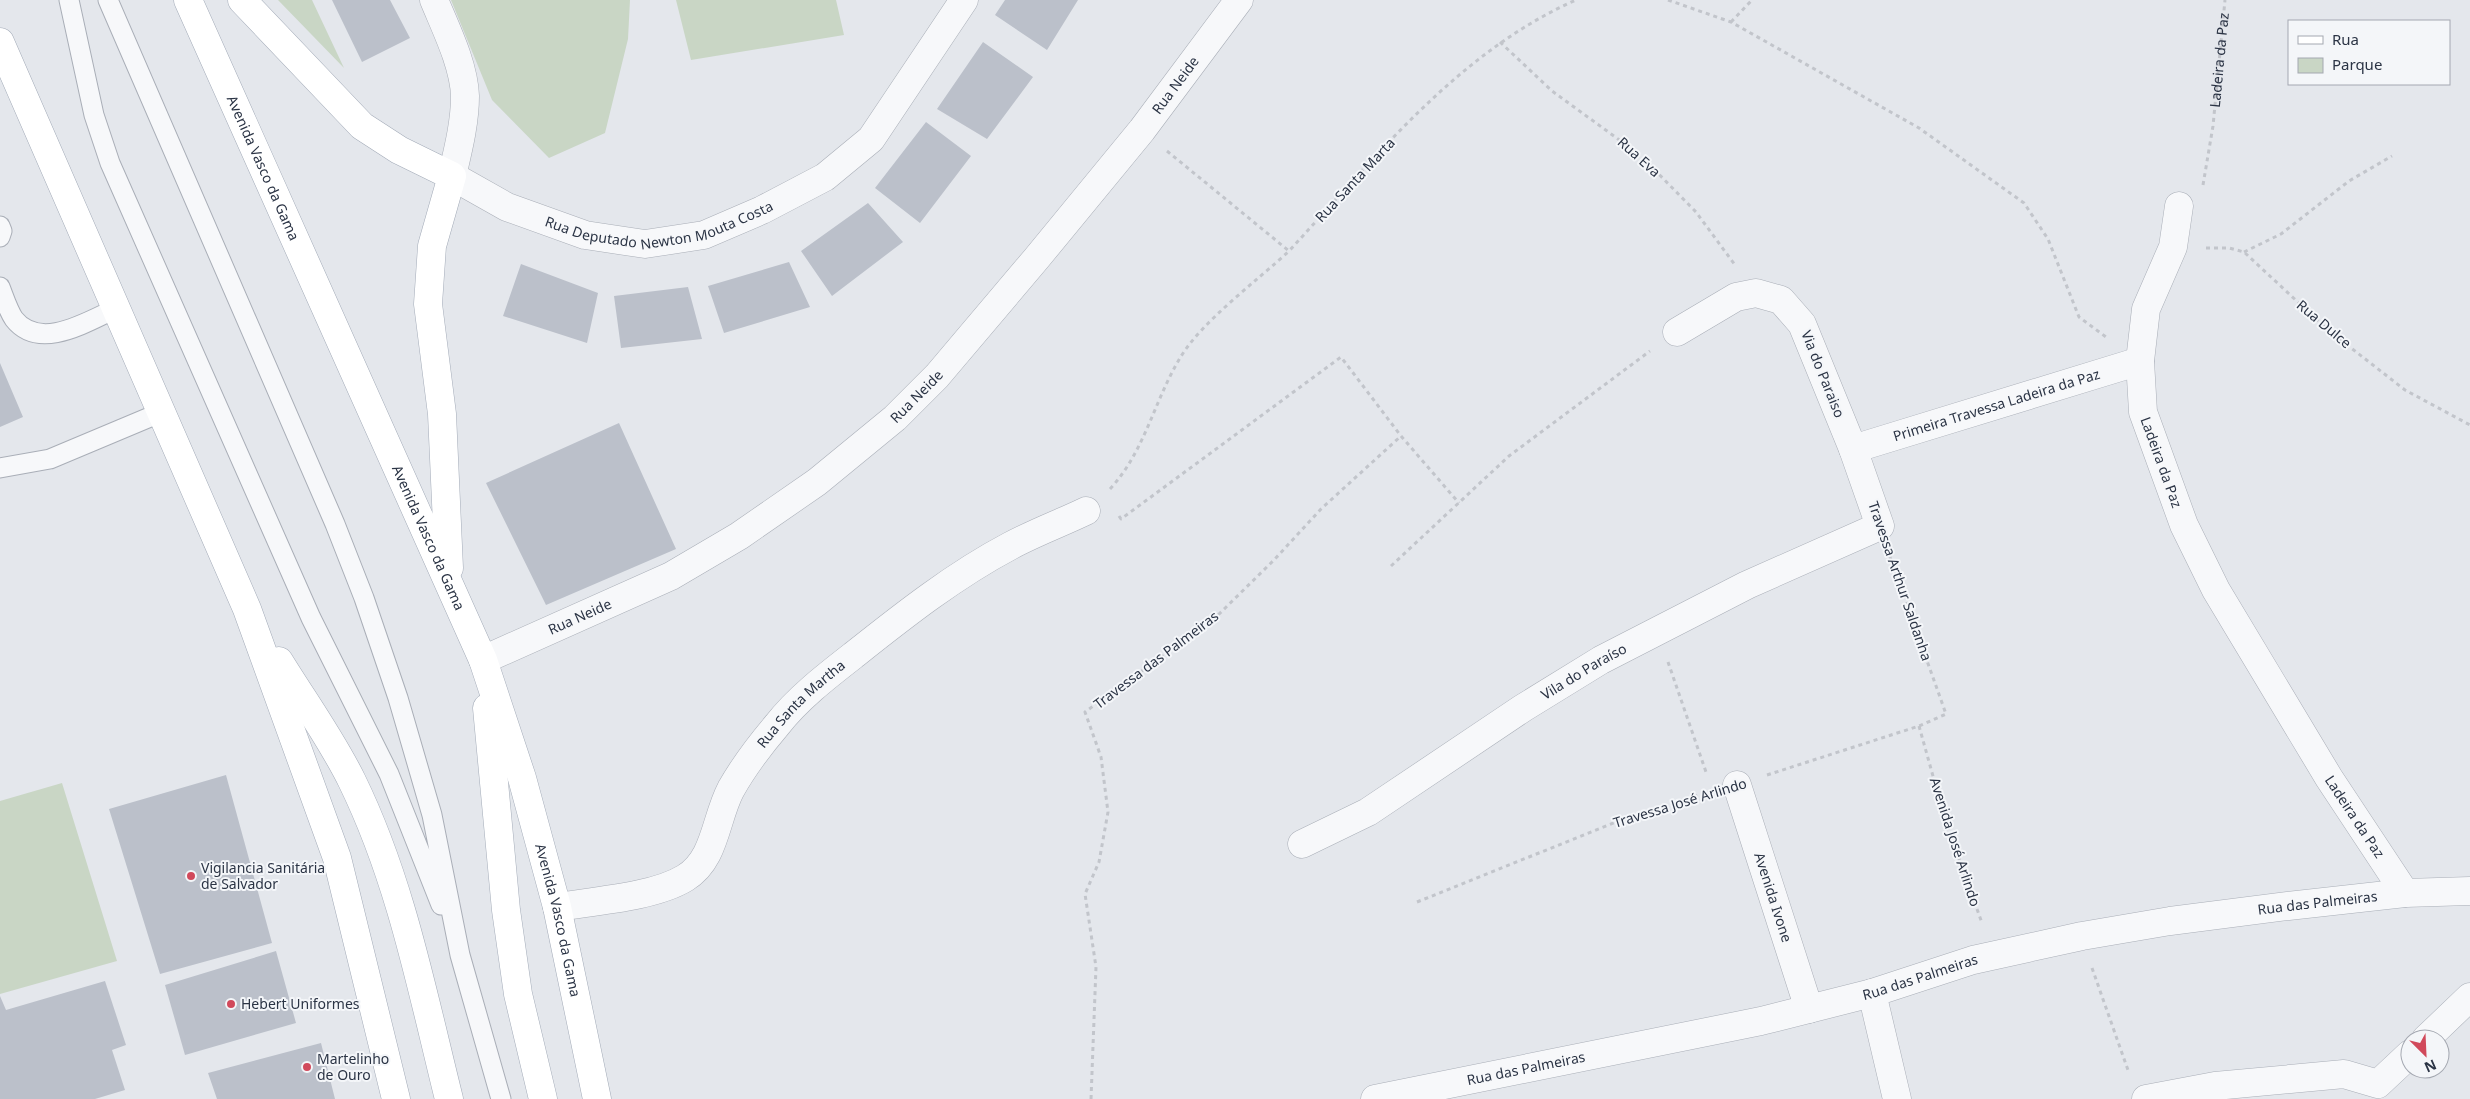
<svg xmlns="http://www.w3.org/2000/svg" width="2470" height="1099" viewBox="0 0 2470 1099" font-family="'Noto Sans',sans-serif">
  <style>
    .green { fill: #c9d6c5 }
    .building { fill: #bbc0ca }
    .lines { fill: none; stroke-linecap: round; stroke-linejoin: round }
    .service-casing { stroke: #a9aeb7; stroke-width: 21 }
    .minor-casing { stroke: #a9aeb7; stroke-width: 29 }
    .primary-casing { stroke: #a3abb8; stroke-width: 29 }
    .path { stroke: #c2c5cb; stroke-width: 3; stroke-dasharray: 4 4; stroke-linecap: butt }
    .service { stroke: #f7f8fa; stroke-width: 19 }
    .minor { stroke: #f7f8fa; stroke-width: 28 }
    .primary { stroke: #fff; stroke-width: 28 }
    .poi-dot { fill: #d1495b; stroke: #f4f6f9; stroke-width: 2 }
    .labels { text-anchor: middle; stroke-width: 4; stroke-linejoin: round; paint-order: stroke }
    .street-label { font-size: 14px; fill: #2b3445; stroke: #f4f6f9 }
    .poi-label { font-size: 14px; fill: #2b3445; stroke: #f4f6f9; text-anchor: start }
  </style>
  <rect width="100%" height="100%" fill="#e4e7ec"/>
  <path class="green" d="M278 0H312L344 68Z
    M451 0H630L628 39 605 133 549 158 492 100Z
    M676 0H836L844 35 691 60Z
    M62 783 117 961 0 994V801Z"/>
  <path class="building" d="M332 0H390L410 38 362 62Z
    M1005 0H1078L1047 50 995 15Z
    M983 42 1033 77 987 139 937 109Z
    M926 122 971 156 920 223 875 188Z
    M868 203 903 242 832 296 801 251Z
    M789 262 810 307 724 333 708 286Z
    M521 264 598 293 587 343 503 316Z
    M688 287 702 339 621 348 614 296Z
    M0 363 23 417 0 427Z
    M619 423 676 549 546 605 486 483Z
    M226 775 272 943 160 974 109 809Z
    M276 951 296 1023 185 1055 165 985Z
    M105 981 126 1045 112 1050 125 1090 95 1099H0V996L6 1010Z
    M321 1043 335 1099H217L208 1073Z"/>
  <g class="lines">
    <g class="service-casing">
      <path id="service" d="M69 0 94 115 110 163 311 618 389 774 441 905
        M108 0 335 524 364 598 398 698 432 815 460 955 501 1099
        M0 226 2 231 0 237
        M0 287C4 297 8 310 14 319 40 352 88 321 117 308
        M0 468 50 459 162 412"/>
    </g>
    <g class="minor-casing">
      <g id="minor">
        <path id="s2" d="M434 0C446 29 464 65 465 96 465 123 458 150 452 176L507 207 585 235 645 244 704 235 762 210 825 177 871 139 964 0"/>
        <path id="s3" d="M2179 206 2173 247 2146 309 2140 361 2143 412 2184 525 2216 590 2329 778 2405 893"/>
        <path id="s4" d="M1853 449 2140 361"/>
        <path id="s5" d="M483 660 671 576 739 536 817 482 895 418 937 376 1036 259 1142 130 1239 0"/>
        <path id="s6" d="M1737 785 1809 1009"/>
        <path id="s7" d="M1302 844 1368 812 1523 708 1601 660 1747 585 1880 526 1853 449 1802 324 1781 300 1756 293 1736 297 1677 332"/>
        <path id="s8" d="M557 907C594 901 654 897 685 878 716 859 715 819 731 789 744 766 760 745 777 725 798 698 828 675 855 654 904 615 955 575 1010 546 1034 533 1061 523 1086 511"/>
        <path d="M1872 993 1897 1099"/>
        <path d="M2426 1039 2470 997"/>
        <path id="s9" d="M1375 1099 1761 1021 1872 993 1973 960 2082 936 2170 921 2288 906 2405 893 2470 891"/>
        <path d="M2146 1099 2215 1086 2344 1074 2378 1084 2410 1054"/>
      </g>
    </g>
    <g class="primary-casing">
      <g id="primary">
        <path id="s10" d="M188 0 483 660 522 778 557 907 597 1099"/>
        <path d="M242 0 362 126 399 150 452 176 432 246 428 304 442 414 449 568"/>
        <path d="M0 42 247 609 337 858 396 1099"/>
        <path d="M279 661C303 700 332 740 352 781 401 881 422 991 449 1099"/>
        <path d="M487 708 506 910 518 994 543 1099"/>
      </g>
    </g>
    <g class="path">
      <path d="M1668 0 1731 22 1919 128 2024 203 2048 239 2079 317 2106 337"/>
      <path d="M1731 22 1752 0"/>
      <path d="M1500 42 1552 91 1640 155 1696 212 1735 265"/>
      <path d="M1167 151 1289 251C1375 158 1458 52 1576 0"/>
      <path id="s1" d="M2203 185 2213 126 2225 0"/>
      <path d="M2206 248H2229L2244 252 2328 330 2405 390 2470 425"/>
      <path d="M2244 252 2281 234 2349 181 2392 156"/>
      <path d="M1110 489C1145 451 1154 401 1180 358 1201 322 1258 280 1289 251"/>
      <path d="M1119 516 1121 519 1341 357 1401 436 1459 503"/>
      <path d="M1391 566 1509 456 1650 351"/>
      <path d="M1668 662 1706 772"/>
      <path d="M1919 726 1945 819 1982 923"/>
      <path d="M1767 775 1919 726 1946 714 1890 557"/>
      <path d="M1417 902 1616 822 1706 793"/>
      <path d="M2092 968 2129 1073"/>
      <path d="M1091 1099 1096 967 1085 894 1099 862 1108 812 1101 757 1085 712 1214 619 1274 560 1321 509 1401 436"/>
    </g>
    <use href="#service" class="service"/>
    <use href="#minor" class="minor"/>
    <use href="#primary" class="primary"/>
  </g>
  <g class="poi-dot">
    <circle cx="191" cy="876" r="5"/>
    <circle cx="231" cy="1004" r="5"/>
    <circle cx="307" cy="1067" r="5"/>
  </g>
  <g class="labels">
    <g class="street-label">
      <text dy="5" stroke="none"><textPath href="#s1" startOffset="126">Ladeira da Paz</textPath></text>
      <text dy="5" stroke="none"><textPath href="#s5" startOffset="916">Rua Neide</textPath></text>
      <text transform="translate(1639 157) rotate(42)" y="5">Rua Eva</text>
      <text dy="5" stroke="none"><textPath href="#s10" startOffset="184">Avenida Vasco da Gama</textPath></text>
      <text transform="translate(1355 180) rotate(-47)" y="5">Rua Santa Marta</text>
      <text dy="5" stroke="none"><textPath href="#s2" startOffset="405">Rua Deputado Newton Mouta Costa</textPath></text>
      <text transform="translate(2324 324) rotate(40)" y="5">Rua Dulce</text>
      <text transform="translate(1823 374) rotate(68)" y="5">Via do Paraiso</text>
      <text dy="5" stroke="none"><textPath href="#s5" startOffset="511">Rua Neide</textPath></text>
      <text dy="5" stroke="none"><textPath href="#s4" startOffset="150">Primeira Travessa Ladeira da Paz</textPath></text>
      <text dy="5" stroke="none"><textPath href="#s3" startOffset="266">Ladeira da Paz</textPath></text>
      <text dy="5" stroke="none"><textPath href="#s10" startOffset="589">Avenida Vasco da Gama</textPath></text>
      <text transform="translate(1900 581) rotate(71)" y="5">Travessa Arthur Saldanha</text>
      <text dy="5" stroke="none"><textPath href="#s5" startOffset="106">Rua Neide</textPath></text>
      <text transform="translate(1156 660) rotate(-37)" y="5">Travessa das Palmeiras</text>
      <text dy="5" stroke="none"><textPath href="#s7" startOffset="331">Vila do Paraíso</textPath></text>
      <text dy="5" stroke="none"><textPath href="#s8" startOffset="345">Rua Santa Martha</textPath></text>
      <text transform="translate(1680 803) rotate(-17)" y="5">Travessa José Arlindo</text>
      <text dy="5" stroke="none"><textPath href="#s3" startOffset="671">Ladeira da Paz</textPath></text>
      <text transform="translate(1955 842) rotate(72)" y="5">Avenida José Arlindo</text>
      <text dy="5" stroke="none"><textPath href="#s6" startOffset="118">Avenida Ivone</textPath></text>
      <text dy="5" stroke="none"><textPath href="#s9" startOffset="964">Rua das Palmeiras</textPath></text>
      <text dy="5" stroke="none"><textPath href="#s10" startOffset="994">Avenida Vasco da Gama</textPath></text>
      <text dy="5" stroke="none"><textPath href="#s9" startOffset="559">Rua das Palmeiras</textPath></text>
      <text dy="5" stroke="none"><textPath href="#s9" startOffset="154">Rua das Palmeiras</textPath></text>
    </g>
    <g class="poi-label">
      <text x="201" y="873">Vigilancia Sanitária<tspan x="201" dy="16">de Salvador</tspan></text>
      <text x="241" y="1009">Hebert Uniformes</text>
      <text x="317" y="1064">Martelinho<tspan x="317" dy="16">de Ouro</tspan></text>
    </g>
  </g>
  <rect x="2288" y="20" width="162" height="65" fill="#f4f6f9" stroke="#a4a8b1"/>
  <rect x="2298" y="36" width="25" height="8" fill="#ffffff" stroke="#a4a8b1"/>
  <text x="2332" y="45" font-size="15" fill="#2b3445">Rua</text>
  <rect x="2298" y="58" width="25" height="15" fill="#c9d6c5" stroke="#a4a8b1"/>
  <text x="2332" y="70" font-size="15" fill="#2b3445">Parque</text>
  <g transform="translate(2425 1054) rotate(156)"><circle r="24" fill="#f4f6f9" stroke="#a4a8b1"/>
  <path d="M0-4L9 19L0 12L-9 19Z" fill="#d1495b"/>
  <text y="-8" font-size="14" font-weight="bold" text-anchor="middle" fill="#2b3445">N</text>
  </g>
</svg>
